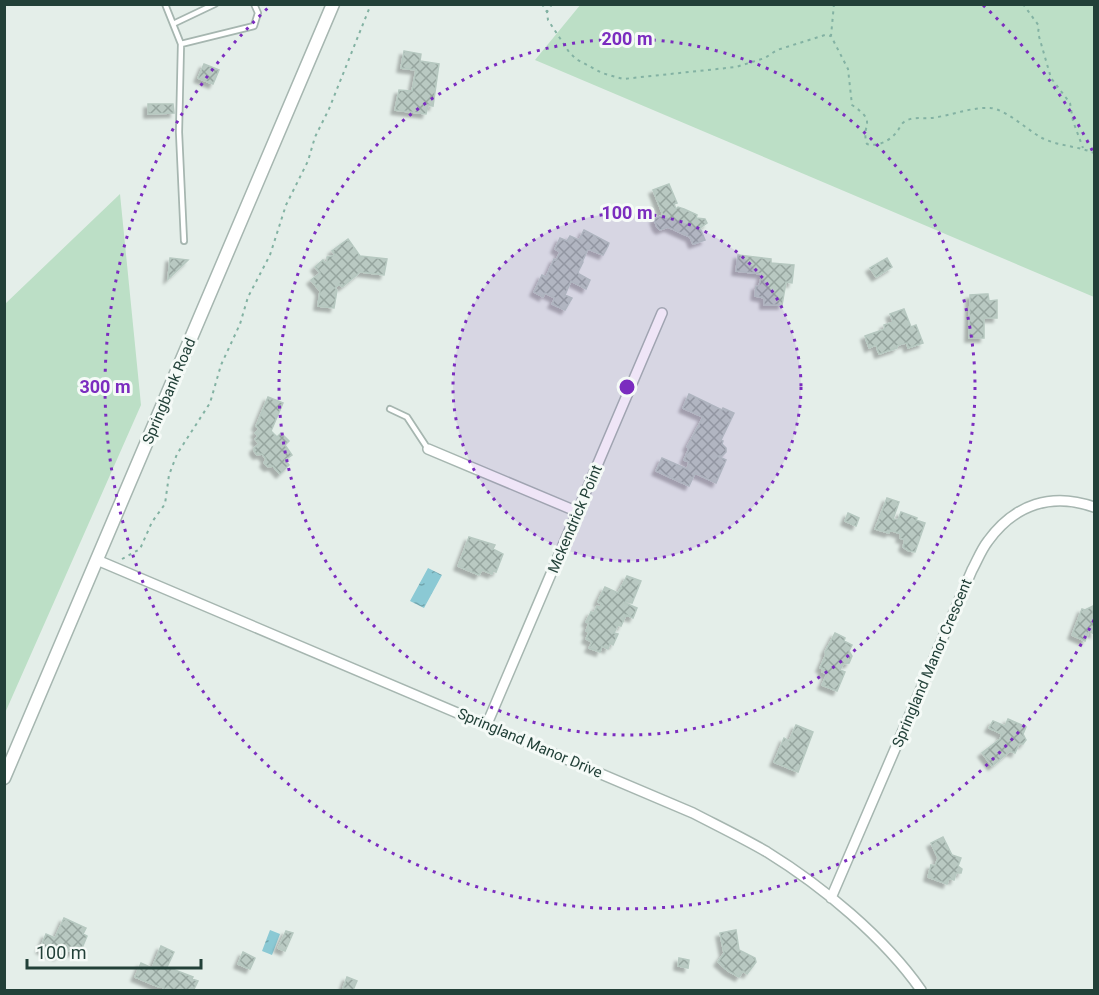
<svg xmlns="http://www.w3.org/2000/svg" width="1099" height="995" viewBox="0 0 1099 995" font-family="Roboto,sans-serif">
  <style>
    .green { fill: #bcdfc6 }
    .water { fill: url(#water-ripples) }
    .building { fill: url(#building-cross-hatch); stroke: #b6c8c0; stroke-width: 1.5; filter: url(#shadow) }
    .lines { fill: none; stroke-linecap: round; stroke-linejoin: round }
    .service-casing { stroke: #a6b6b0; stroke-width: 8 }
    .minor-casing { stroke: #a6b6b0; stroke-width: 12 }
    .tertiary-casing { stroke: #a6b6b0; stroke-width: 15 }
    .path { stroke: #83b2a3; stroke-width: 2; stroke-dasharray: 3 4.5; stroke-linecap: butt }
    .service { stroke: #fff; stroke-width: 4.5 }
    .minor { stroke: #fff; stroke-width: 9 }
    .tertiary { stroke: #fff; stroke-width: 12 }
    .ring { fill: none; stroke: #7b2cbf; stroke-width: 3; stroke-dasharray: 3 6 }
    .labels { text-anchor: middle; stroke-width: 6; stroke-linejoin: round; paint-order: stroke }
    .street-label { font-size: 15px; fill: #224038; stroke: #f5faf7 }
    .centre { fill: #7b2cbf; stroke: #f5faf7; stroke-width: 3 }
    .ring-label { font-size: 18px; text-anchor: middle; font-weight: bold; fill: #7b2cbf; stroke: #f5faf7; stroke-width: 6; stroke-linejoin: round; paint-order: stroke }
  </style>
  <defs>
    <pattern id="water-ripples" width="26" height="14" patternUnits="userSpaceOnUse" patternTransform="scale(1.5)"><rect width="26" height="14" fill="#8bc9d4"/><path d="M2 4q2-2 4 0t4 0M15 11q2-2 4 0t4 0" fill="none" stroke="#71a5ad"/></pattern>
    <pattern id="building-cross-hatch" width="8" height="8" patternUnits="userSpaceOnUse" patternTransform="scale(1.5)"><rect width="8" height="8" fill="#b9c9c2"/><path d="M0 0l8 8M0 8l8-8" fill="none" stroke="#96a59f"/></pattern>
    <filter id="shadow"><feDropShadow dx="-4" dy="4" stdDeviation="1.5" flood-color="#0004"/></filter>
  </defs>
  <rect width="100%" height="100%" fill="#e4eee9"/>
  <path class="green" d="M581 4 1094 5V297L535 60Z
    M120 194 141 405 5 713V304Z"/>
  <path class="water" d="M428 568 442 575 424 608 410 601Z
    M270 930 280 934 272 955 262 951Z"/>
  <path class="building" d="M404 51 421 54 420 61 439 64 433 106 428 105 426 114 395 110 399 90 412 91 416 70 401 68Z
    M204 64 219 70 213 84 198 78Z
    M148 104H173L174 113 148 114Z
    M669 184 677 203 674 204 676 209 678 207 684 209 697 215 696 218 705 219 707 223 700 228 705 240 693 244 690 237 668 227 660 230 657 227 654 219 663 215 653 190Z
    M584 230 609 243 608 246 603 255 588 249 583 260 581 259 583 262 578 272 579 274 590 280 586 289 571 281 565 295 572 298 565 310 552 304 555 298 545 293 543 297 534 292 542 275 546 277 554 259 556 260 560 252 555 249 560 238 567 241 570 236 579 240Z
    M348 239 360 256 387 259 384 275 361 272 359 269V273L342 287 339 284 335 288 337 290 334 308 318 306 320 291 311 280 320 273 315 267 323 260 325 263 327 262V257L335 255 332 251Z
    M738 255 771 259V263L794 265 792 283 786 282 782 305H764V298L755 296 756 286H759L762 274 736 271Z
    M170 258 188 260 168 279Z
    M887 258 892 267 876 277 870 268Z
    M986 294H988L989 301 997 300V318H984V338H969L970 295Z
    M904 309 911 327 916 325 923 343 908 348 907 343 901 344 897 346V348L879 354 876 345 869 348 865 336 885 329 884 325 893 322 890 314Z
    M689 394 722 410 723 408 734 413 721 440 723 441 722 444 726 448V452L722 456H717L726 460 716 483 695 473 689 486 656 471 662 458 687 469 689 462 684 460 689 448 687 447 703 417 683 408Z
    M268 397 283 403 271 431 277 437 281 433 289 441 285 445 292 455 285 460 289 465 280 474 273 466 268 467 264 463 266 459 262 454 257 455 254 451V448L259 444 255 439 258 436 255 433 259 429 256 426Z
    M887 498 899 502 893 519 898 520 901 512 917 518 916 520 925 523 915 552 909 551 903 547 905 540 900 538 901 534 890 530 889 533 875 529Z
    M848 513 859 518 856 526 845 521Z
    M469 537 495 545 493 549 503 554 496 572 493 571 492 574 482 570 479 575 458 566Z
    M627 576 641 581 632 603 626 601 625 603 637 608 633 618 626 615 621 626 618 625 614 633 618 634 613 645 610 643 608 649 602 646 600 652 589 648 592 642 586 639 589 632 586 631 589 623 586 622 591 612 594 613 597 606 600 607 602 604 598 602 599 599 605 587 618 593Z
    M1093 606 1094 634 1089 631 1085 641 1072 635 1082 609 1085 610Z
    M835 633 845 638 844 641 852 645 849 651 852 656 849 663 843 664 840 670 845 672 837 691 822 685 827 674 822 672 824 669 820 668 826 654 825 652Z
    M1008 719 1026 727 1023 734 1026 740 1023 744H1019L1015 753 1010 751 992 766 982 753 1000 739 1002 734 989 728 993 721 1005 726Z
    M796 725 813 732 798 772 774 762 784 738 789 741Z
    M943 837 952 855 961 858 958 866 962 869 961 873H956L954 880 949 878 947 884 928 877 931 865 935 866 938 858 931 843Z
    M64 918 86 928 83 934 87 936 79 955 68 950 66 955 60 952 58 956 40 949 46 934 55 938Z
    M736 930 739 950 755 958 756 962 747 974 743 971 739 977 728 971 718 962 724 953 720 933Z
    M286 931 293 933 285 951 278 948Z
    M161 946 174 952 167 967 193 977 192 979 198 981 194 989 191 988 190 990H163L164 987H159L135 977 141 963 152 968Z
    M243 952 255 958 250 969 238 964Z
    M679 958 689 960 688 968 678 966Z
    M347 977 357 981 353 990 343 988Z"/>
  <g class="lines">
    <g class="service-casing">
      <path id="service" d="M165 4 181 44 179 132 184 241
        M173 24 215 4
        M181 44 254 26 258 13 254 4
        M390 409 407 417 428 449"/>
    </g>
    <g class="minor-casing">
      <path id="minor" d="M428 449 578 512
        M97 560 693 813C718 826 743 838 767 852 822 886 884 937 921 990
        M487 724 662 313
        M831 898 972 570C977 561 981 550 988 541 1015 504 1052 492 1094 507"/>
    </g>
    <g class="tertiary-casing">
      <path id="tertiary" d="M4 778 333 4"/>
    </g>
    <path class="path" d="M542 4 547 12
      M552 4 547 12 548 20 569 52 576 59 602 73 623 79 736 67 765 58 777 50 825 35 831 36
      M834 4 831 36 848 69 852 105C879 123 860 124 867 144 878 147 889 141 896 133 899 130 900 125 904 122 912 116 922 119 931 118 950 116 970 107 990 108 1006 109 1027 130 1042 138 1058 146 1078 146 1094 153
      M1023 4 1039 26 1038 33 1051 78 1070 103 1073 121 1083 148
      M122 559 140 549 152 522 165 504 169 475 177 454 210 403 221 365 240 324 248 297 270 255 286 205 308 161 315 137 329 109 371 4"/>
    <use href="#service" class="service"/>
    <use href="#minor" class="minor"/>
    <use href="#tertiary" class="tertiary"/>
  </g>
  <circle cx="627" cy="387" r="174" fill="#7b2cbf" fill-opacity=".12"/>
  <g class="ring">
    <circle cx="627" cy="387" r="174"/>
    <circle cx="627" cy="387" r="348"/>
    <path d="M1094 620A522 522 0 1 1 271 5M983 5A522 522 0 0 1 1094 154"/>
  </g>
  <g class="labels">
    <g class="street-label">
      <text transform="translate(169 391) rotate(-67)" y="5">Springbank Road</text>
      <text transform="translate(575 519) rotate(-67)" y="5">Mckendrick Point</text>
      <text transform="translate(932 663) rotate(-67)" y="5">Springland Manor Crescent</text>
      <text transform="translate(530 743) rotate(23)" y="5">Springland Manor Drive</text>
    </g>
  </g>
  <circle cx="627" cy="387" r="9" class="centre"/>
  <g class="ring-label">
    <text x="627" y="45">200 m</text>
    <text x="627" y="219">100 m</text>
    <text x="105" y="393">300 m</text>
  </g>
  <rect width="1099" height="995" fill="none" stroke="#224038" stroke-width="12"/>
  <path d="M27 959v9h174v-9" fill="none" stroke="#224038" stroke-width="3"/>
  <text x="36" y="959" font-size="18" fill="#224038" stroke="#f5faf7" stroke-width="4.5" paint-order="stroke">100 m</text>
</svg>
